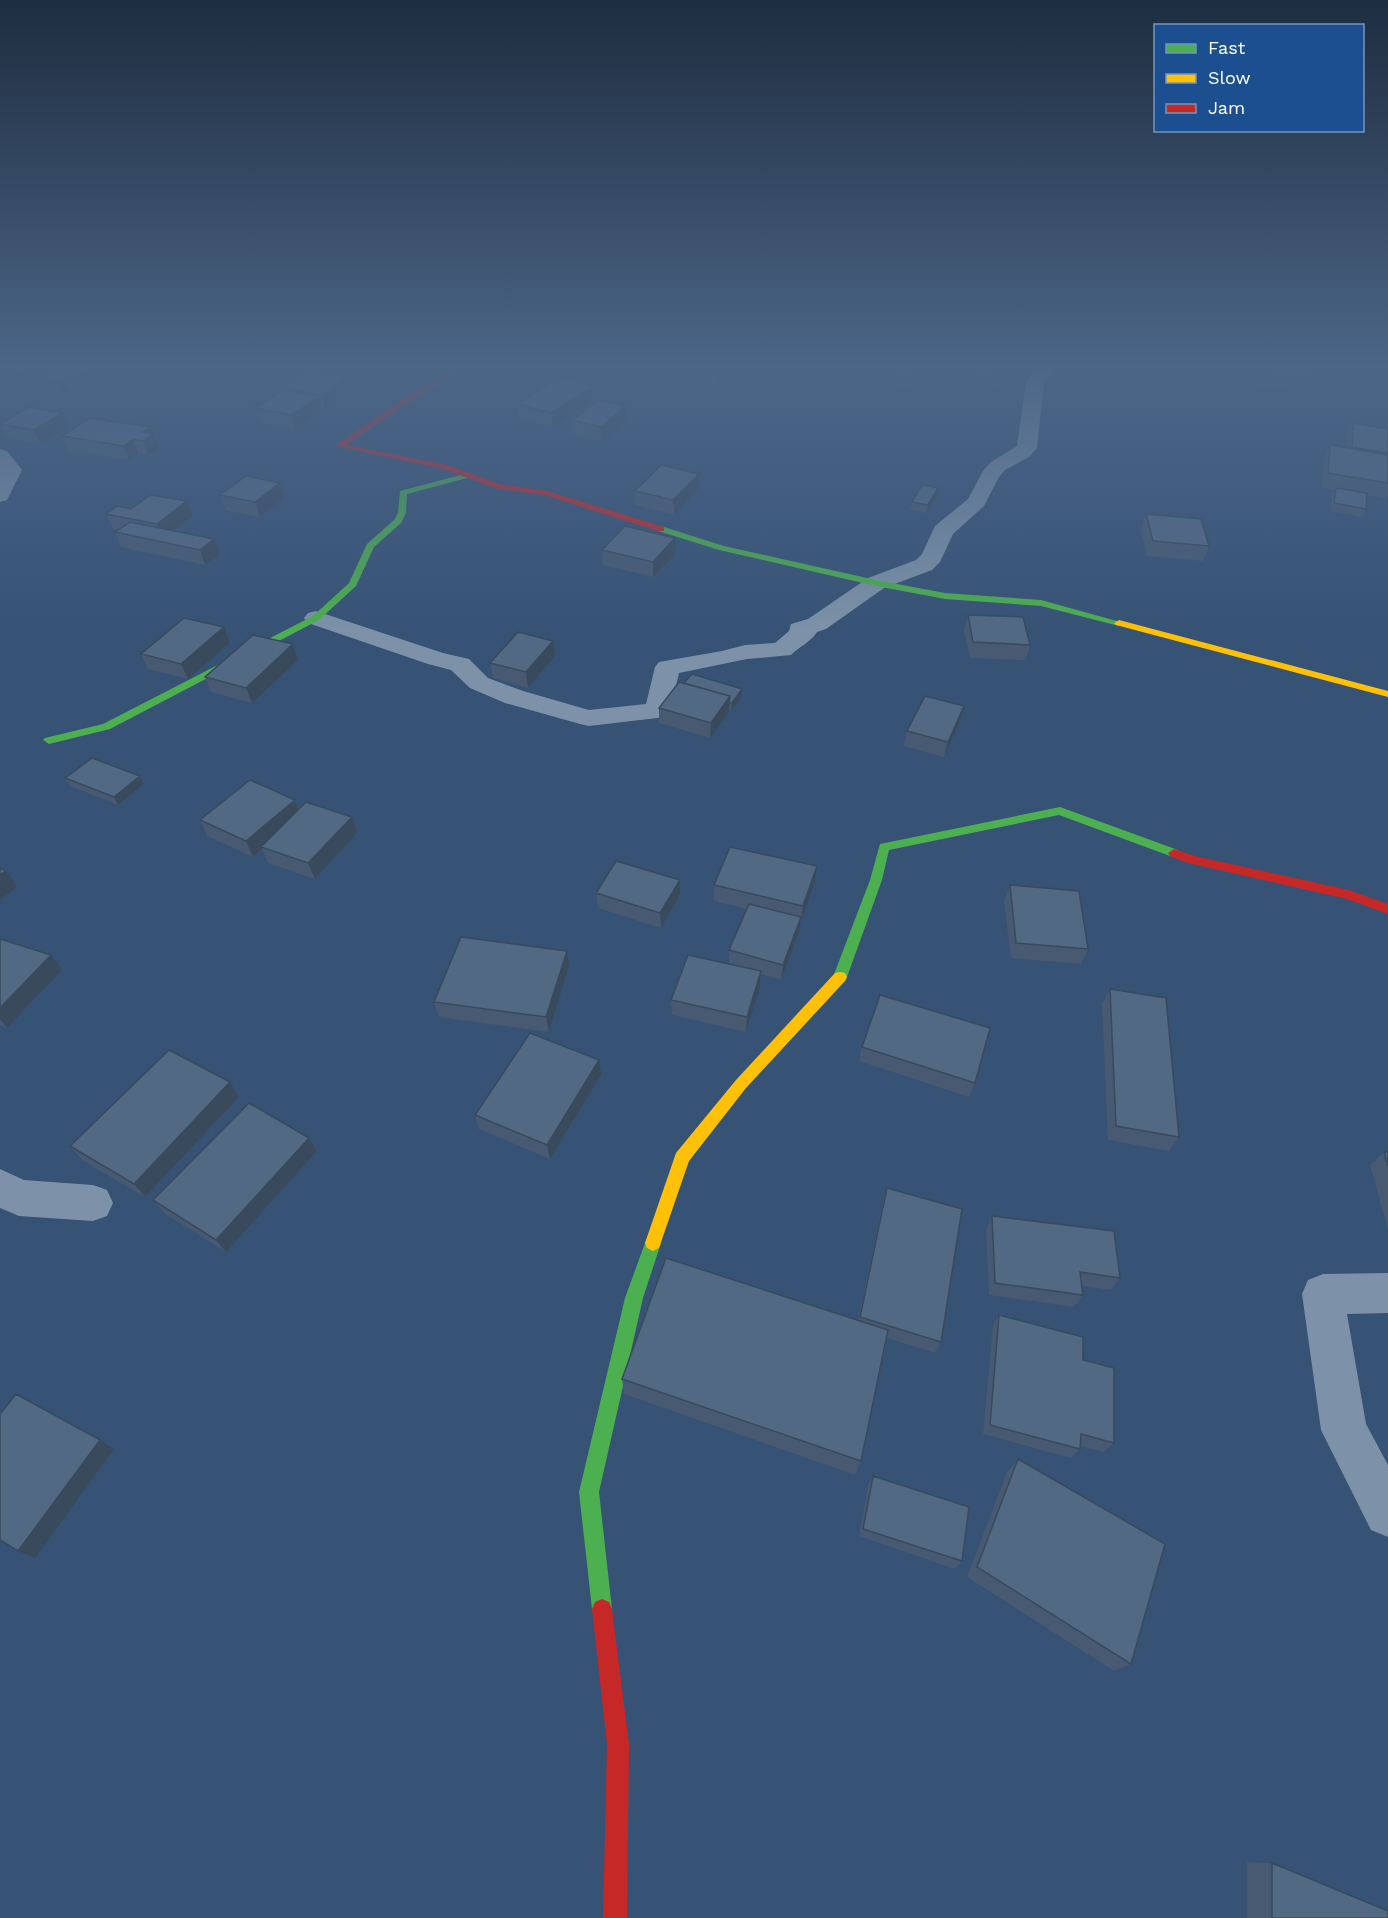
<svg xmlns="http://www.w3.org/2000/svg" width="1388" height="1918" viewBox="0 0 1388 1918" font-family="'Work Sans',sans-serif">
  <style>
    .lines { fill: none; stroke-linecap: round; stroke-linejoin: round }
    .street { fill: #7d92a8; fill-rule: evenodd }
    .fast { fill: #4caf50; fill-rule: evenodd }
    .slow { fill: #ffc107; fill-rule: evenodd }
    .jam { fill: #c62828; fill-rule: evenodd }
    .wall { fill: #475a72 }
    .shaded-wall { fill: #394a5c }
    .building { fill: #526984; stroke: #394a5c; stroke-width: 1.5 }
  </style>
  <rect width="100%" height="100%" fill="#365274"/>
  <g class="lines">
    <path class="street" d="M1040 364H1060L1044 382 1037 448 1029 457 1005 470 999 477 984 506 953 534 940 562 932 570 884 588 826 629 817 632C812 641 799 647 791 655L747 659 679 673 670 711 666 717 589 726 580 724 505 703 470 688 451 670 428 664 308 623 304 618 308 613 316 611 443 653 469 659 488 678 523 691 589 710 646 704 655 667 659 662 722 651 745 645 775 643 789 631 791 624 808 619 868 578 916 560 922 554 935 526 968 499 983 471 991 462 1017 446 1026 382Z
      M0 449 7 451 22 470 7 500 0 502Z
      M0 1169 24 1180 93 1185 107 1190 113 1203 107 1216 93 1221 19 1216 0 1208Z
      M1388 1273V1313L1347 1314 1366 1424 1388 1465V1537L1371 1530 1321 1430 1302 1294 1308 1280 1323 1274Z"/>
    <path class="fast" d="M468 473H471V477L407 494 406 513 401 523 374 547 356 586 319 620 110 729 49 744 43 740 45 738 103 724 313 616 349 583 367 544 394 520 398 513 400 491Z
      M661 526 724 546 876 580 945 593 1041 600 1124 623 1119 626 1041 606 945 599 876 586 719 550 658 531V527Z
      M1060 807 1178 850 1180 853 1174 857 1170 856 1059 815 889 850 882 880 847 977 845 981H835L833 977 870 880 880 844Z
      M653 1235 659 1238 661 1243 643 1298 599 1492 612 1609 609 1616 602 1619 595 1616 592 1609 579 1492 625 1298 645 1243 647 1238Z"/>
    <path class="slow" d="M1119 620 1388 691V697L1116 625 1114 623Z
      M840 972 845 973 847 977 845 981 746 1088 689 1161 659 1248 653 1251 647 1248 645 1243 676 1153 736 1080 835 973Z"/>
    <path class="jam" d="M463 364H472L407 404 346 445 448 465 500 484 548 491 664 527V531H658L544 495 498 489 443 469 335 446 401 400Z
      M1174 849 1195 856 1349 890 1388 904V914L1347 899 1188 863 1170 856 1168 853Z
      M602 1599 609 1602 612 1609 629 1744 627 1918H603L607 1744 592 1609 595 1602Z"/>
  </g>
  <path class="wall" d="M0 364H135L107 377 98 374 100 380 76 392 69 391 63 394 46 391 41 379 22 388 0 381Z
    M505 364H544L530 372Z
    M638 364H742L717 386 687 380V372L675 381 666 379 662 381 638 375Z
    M815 364H873L872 367 863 379 814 371Z
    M1266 364 1308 380 1302 394 1258 386Z
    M874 368H926L912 388 872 381Z
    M967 374 1005 375 1003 382 1000 387 965 381Z
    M284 388 350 391 325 408H322V410L295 429 259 422 255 408 284 390Z
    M594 400 553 427 518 418 517 404Z
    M572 420H627L602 441 573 434Z
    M0 423 69 427 41 444 6 438Z
    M1353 423 1388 429V495L1386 499 1367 495 1366 509 1363 517 1331 511 1332 495 1335 490 1321 487 1324 459 1330 445 1346 448 1347 437Z
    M153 434 159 448 148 455 138 453 129 460 68 450 62 436Z
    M699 474V488L674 515 635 505V491Z
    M220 495 284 498 260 517 226 510Z
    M937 496 927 513 910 510 912 502Z
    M187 501 193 516 174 531 220 554 205 565 121 547 115 532 118 530 113 529 106 514 131 509Z
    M1146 514 1209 546 1203 561 1147 556 1141 529Z
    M602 550 676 553 653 577 603 565Z
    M968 615 1030 645 1026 660 970 658 964 631Z
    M224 627 230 643 188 679 148 669 141 654Z
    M553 641 555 656 528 688 493 678 490 663Z
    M293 644 298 660 252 703 211 692 205 677Z
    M742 697 731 711 729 710 710 738 659 723V708Z
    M960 721 944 757 904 746 907 731Z
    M140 776 144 784 118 805 70 786 65 778Z
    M295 800 299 809 352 817 357 833 315 879 268 863 262 849 253 857 207 836 200 820Z
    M817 866 815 882 801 922 800 921 799 933 781 980 761 974 760 987 746 1032 672 1015 671 1000 729 964V950L747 909 714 901V885Z
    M1010 885 1088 949 1081 964 1011 958 1004 901Z
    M596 893 680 895 661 928 598 908Z
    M0 939 51 955 62 970 7 1028 0 1025Z
    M567 951 569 966 549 1032 439 1017 434 1002Z
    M1110 989 1179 1137 1169 1151 1108 1140 1102 1004Z
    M862 1047 975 1083 969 1097 859 1061Z
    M601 1075 550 1159 479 1129 475 1115Z
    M230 1082 239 1097 145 1197 82 1160 70 1146Z
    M309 1138 317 1151 226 1252 164 1213 153 1200Z
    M1384 1152H1388V1230L1370 1165Z
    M887 1188 941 1342 935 1353 887 1338 861 1461 855 1475 624 1394 622 1379 858 1320 883 1202Z
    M992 1216 1120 1278 1111 1290 1081 1286 1083 1295 1074 1307 989 1295 986 1229Z
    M999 1315 1083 1360 1114 1443 1104 1452 1080 1446V1449L1071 1458 983 1434 993 1326Z
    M1018 1459 1131 1664 1114 1671 967 1577 1007 1472Z
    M873 1476 962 1561 955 1569 859 1536 868 1485Z
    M1247 1862 1272 1863 1388 1918H1247Z"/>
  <path class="shaded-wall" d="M38 364H66L47 374 38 372 41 379 22 388 16 374Z
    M102 364H135L107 377Z
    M529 364H544L530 372Z
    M679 364H697L687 367V372L675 381 674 368Z
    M727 364H742L717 386V373Z
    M866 364H873L872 367 863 379Z
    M921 364H927L926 368 912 388 914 375Z
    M665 365 666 379 662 381V367Z
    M95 366 100 380 76 392 70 379Z
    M1005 375 1003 382 1000 387 1001 380Z
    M63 377 69 391 63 394 57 381Z
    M347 377 350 391 325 408 322 395Z
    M593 386 594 400 553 427 551 413Z
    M319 397 322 410 295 429 291 415Z
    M626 406 627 420 602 441 601 427Z
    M62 413 69 427 41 444 34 430Z
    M150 427 159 448 148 455 143 441V432Z
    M133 439 138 453 129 460 124 446Z
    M699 474V488L674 515 673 500Z
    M280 483 284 498 260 517 255 502Z
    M938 488 937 496 927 513 928 505Z
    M187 501 193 516 163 539 157 524Z
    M675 538 676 553 653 577V562Z
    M214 539 220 554 205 565 200 550Z
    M224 627 230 643 188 679 181 664Z
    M553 641 555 656 528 688 526 672Z
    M293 644 298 660 252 703 246 688Z
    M742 689V697L731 711 732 703Z
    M730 696 729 712 710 738 711 723Z
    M964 706 960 721 944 757 948 742Z
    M140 776 144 784 118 805 114 797Z
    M295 800 301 816 261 847 262 849 253 857 246 841Z
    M352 817 357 833 315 879 308 863Z
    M817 866 815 882 801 922 803 906Z
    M6 871 17 887 0 900V875Z
    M680 880V895L661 928 660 913Z
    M801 917 799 933 781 980 783 965Z
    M567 951 569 966 549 1032 546 1017Z
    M51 955 62 970 7 1028 0 1019V1008Z
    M761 971 760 987 746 1032 747 1017Z
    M599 1060 601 1075 550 1159 547 1145Z
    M230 1082 239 1097 145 1197 134 1184Z
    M309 1138 317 1151 226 1252 216 1240Z
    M100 1440 114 1449 35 1558 18 1551Z"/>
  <path class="building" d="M0 364H38L16 374 0 370Z
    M53 364H85L95 366 70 379 63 377 57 381 40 377 47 374 38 372Z
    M650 364H679L674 368 665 365 662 367Z
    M690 364H727L717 373 687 367Z
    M876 364H921L914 375 874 368Z
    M1267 364H1313L1308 380 1264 372Z
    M970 369 1005 375 1001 380 967 374Z
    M309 371 347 377 322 395 284 388Z
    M560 377 593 386 551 413 517 404Z
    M284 390 319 397 291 415 255 408Z
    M598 400 626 406 601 427 572 420Z
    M28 407 62 413 34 430 0 424Z
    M90 418 150 427 143 432 153 434 143 441 133 439 124 446 62 436Z
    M1353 423 1388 429V453L1352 447Z
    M1330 445 1388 455V483L1328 473Z
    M661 465 699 474 673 500 635 491Z
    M246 476 280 483 255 502 220 495Z
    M922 485 938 488 928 505 912 502Z
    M1336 488 1367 493 1366 509 1334 503Z
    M150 495 187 501 157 524 106 514 117 506 131 509Z
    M1146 514 1201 519 1209 546 1153 541Z
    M130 522 214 539 200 550 115 532Z
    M625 526 675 538 653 562 602 550Z
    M968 615 1023 617 1030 645 973 642Z
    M184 618 224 627 181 664 141 654Z
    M518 632 553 641 526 672 490 663Z
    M253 635 293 644 246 688 205 677Z
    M692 674 742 689 732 703 729 702 730 696 684 683Z
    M679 682 730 696 711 723 659 708Z
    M925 696 964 706 948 742 907 731Z
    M92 758 140 776 114 797 65 778Z
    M250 780 295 800 246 841 200 820Z
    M306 802 352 817 308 863 261 847Z
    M730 847 817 866 803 906 714 885Z
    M616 861 680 880 660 913 596 893Z
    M0 868 6 871 0 875Z
    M1010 885 1079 891 1088 949 1016 943Z
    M749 904 801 917 783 965 729 950Z
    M461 937 567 951 546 1017 434 1002Z
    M0 939 51 955 0 1008Z
    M688 955 761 971 747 1017 671 1000Z
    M1110 989 1166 998 1179 1137 1116 1126Z
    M880 995 990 1028 975 1083 862 1047Z
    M530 1033 599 1060 547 1145 475 1115Z
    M169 1050 230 1082 134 1184 70 1146Z
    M249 1103 309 1138 216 1240 153 1200Z
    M1384 1152H1388V1166Z
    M887 1188 962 1209 941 1342 860 1317Z
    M992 1216 1114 1231 1120 1278 1080 1272 1083 1295 995 1283Z
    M666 1258 888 1330 861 1461 622 1379Z
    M999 1315 1083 1337V1360L1114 1368V1443L1081 1434 1080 1449 990 1425Z
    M16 1394 100 1440 18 1551 0 1540V1414Z
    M1018 1459 1165 1544 1131 1664 977 1567Z
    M873 1476 969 1507 962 1561 863 1529Z
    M1272 1863 1388 1911V1918H1272Z"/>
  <linearGradient id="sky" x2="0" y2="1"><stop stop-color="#1e2d40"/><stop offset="0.58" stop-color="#4c6688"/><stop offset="1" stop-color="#4c6688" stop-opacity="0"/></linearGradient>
  <rect width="1388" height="633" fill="url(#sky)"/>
  <rect x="1154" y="24" width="210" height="108" fill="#1b4f8f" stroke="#7695bc" stroke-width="1.5"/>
  <rect x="1166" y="44" width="30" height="9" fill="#4caf50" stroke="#7695bc" stroke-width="1.5"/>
  <text x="1208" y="54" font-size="18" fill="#ffffff">Fast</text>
  <rect x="1166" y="74" width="30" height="9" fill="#ffc107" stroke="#7695bc" stroke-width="1.5"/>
  <text x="1208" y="84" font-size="18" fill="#ffffff">Slow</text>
  <rect x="1166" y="104" width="30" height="9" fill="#c62828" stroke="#7695bc" stroke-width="1.5"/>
  <text x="1208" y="114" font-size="18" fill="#ffffff">Jam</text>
</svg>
